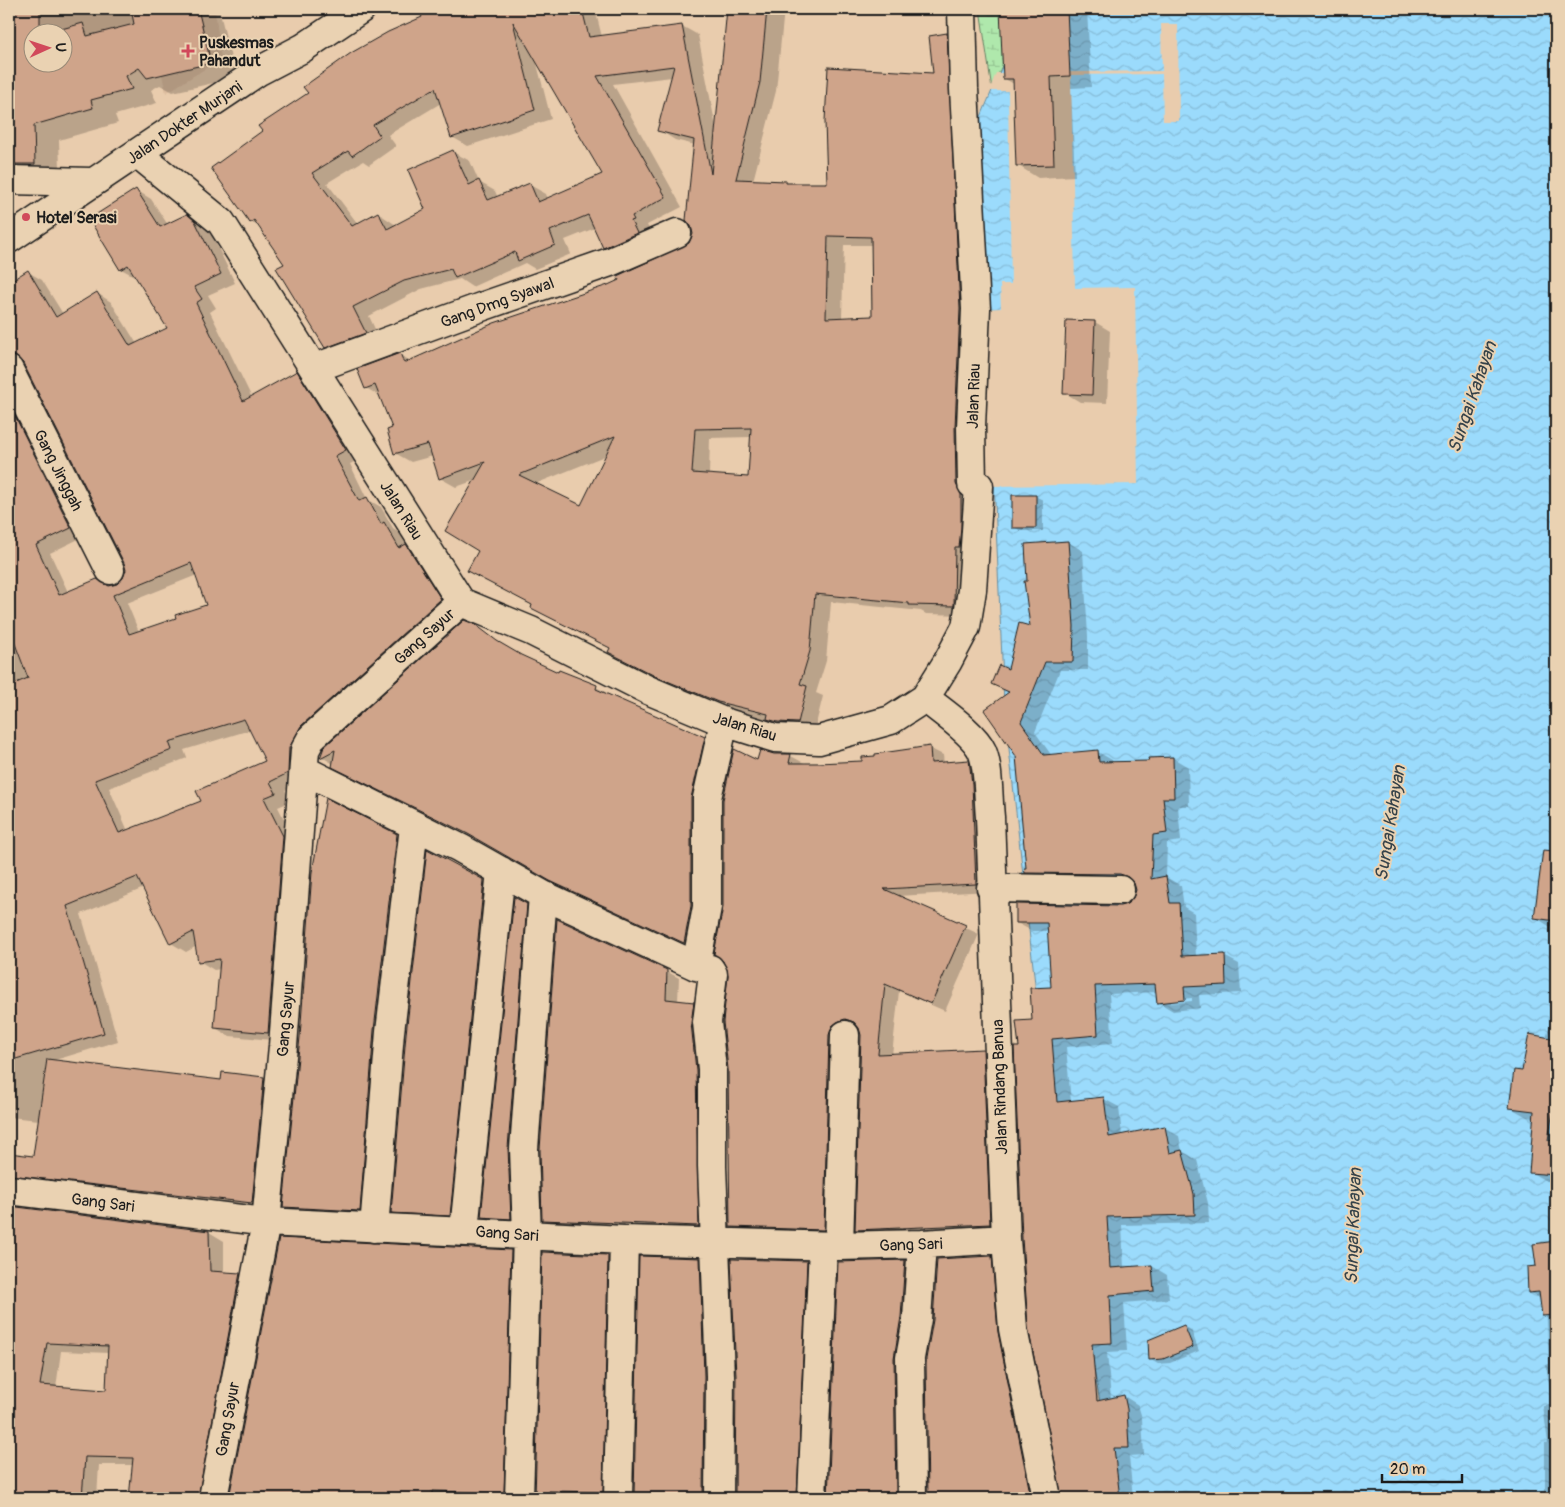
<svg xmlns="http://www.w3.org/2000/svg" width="1565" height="1507" viewBox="0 0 1565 1507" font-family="Pangolin,sans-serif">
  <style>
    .built { fill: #ddbd9f }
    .wetland { fill: url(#wetland-marsh); stroke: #668264 }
    .water { fill: url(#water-waves); stroke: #688fa2 }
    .pier { fill: #e9ccad }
    .shadow { fill: #0003; fill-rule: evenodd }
    .building { fill: #cfa48a; stroke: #1c1c1c; fill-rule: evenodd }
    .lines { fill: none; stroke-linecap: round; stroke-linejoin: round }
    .minor-casing { stroke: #1c1c1c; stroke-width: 31 }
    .minor { stroke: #ead2b2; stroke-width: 28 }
    .poi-dot { fill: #d1495b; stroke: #ead2b2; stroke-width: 2 }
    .labels { text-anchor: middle; stroke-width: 4; stroke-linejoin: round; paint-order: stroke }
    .poi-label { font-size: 16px; font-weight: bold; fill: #1c1c1c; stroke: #ead2b2; text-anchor: start }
    .street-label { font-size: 16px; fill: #1c1c1c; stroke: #ead2b2 }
    .water-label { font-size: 18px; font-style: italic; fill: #354249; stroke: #ead2b2 }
  </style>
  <defs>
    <pattern id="wetland-marsh" width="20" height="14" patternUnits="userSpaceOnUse" patternTransform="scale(1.25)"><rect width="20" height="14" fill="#afe8ac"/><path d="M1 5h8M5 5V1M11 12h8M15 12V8" fill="none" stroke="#96c693"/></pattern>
    <pattern id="water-waves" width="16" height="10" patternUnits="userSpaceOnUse" patternTransform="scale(1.25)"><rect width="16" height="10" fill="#9bdbfc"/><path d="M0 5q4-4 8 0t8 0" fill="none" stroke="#85bbd7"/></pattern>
  </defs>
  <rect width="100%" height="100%" fill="#e9ccad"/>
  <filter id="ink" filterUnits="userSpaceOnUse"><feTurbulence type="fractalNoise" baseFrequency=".02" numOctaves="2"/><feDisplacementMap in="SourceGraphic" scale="10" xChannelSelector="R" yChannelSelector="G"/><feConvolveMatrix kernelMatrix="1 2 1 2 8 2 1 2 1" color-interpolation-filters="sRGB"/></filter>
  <g filter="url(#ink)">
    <path class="built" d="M33 9H215L221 59 166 93 149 19 63 43 62 32H35Z"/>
    <path class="wetland" d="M980 9H1026L992 89Z"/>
    <path class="water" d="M1026 9H1556V1498H1118L1054 1156 1004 703 978 124Z"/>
    <path class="pier" d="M1161 24H1178L1179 121H1163L1162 74 1071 75 1075 288 1135 287 1138 484 992 486 984 309 1001 308 1000 284H1011L1008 91H989L996 73 1162 71Z"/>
    <path class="shadow" d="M9 9H219L236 78 173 92 160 85 151 90 157 103 115 115 118 123 59 140 60 167 9 169ZM32 32H62V62H32Z
      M431 9H595L602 37 682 26 698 35 716 128 728 9H784L776 91 753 181 785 182 790 184 829 185 935 74 947 35 963 44 969 615 926 614 921 611 831 602 826 661 816 693 823 696 814 732 784 728 770 720 735 711 672 685 610 652 611 648 532 608 534 605 480 551 476 480 456 487 440 478 433 456 411 462 395 453 393 429 380 396 366 388 400 355 411 361 609 286 690 244 694 234 695 145 675 140 659 130 672 77 613 84 682 207 647 225 649 229 646 230 653 242 620 256 604 247 595 228 565 240 571 254 535 269 525 263 472 287 460 279 421 289 369 316 381 342 342 356 325 347 285 264 261 228 251 222 423 18 421 13ZM946 49H949L950 75H948ZM536 60 604 174 548 199 546 194 530 185 498 198 495 191 479 182 470 161 453 152 427 210 396 225 378 213 358 224 327 183 363 161 369 165 396 146 388 135 441 103 452 137 468 146 551 119ZM844 245H872L873 318H842ZM751 437 749 478 709 475 710 438ZM607 455 582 506 535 484Z
      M1001 9H1087L1091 87 1071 88 1075 176 1038 178 1017 165 1014 84 1005 79Z
      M136 190 151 199 168 225 187 216 210 231 235 283 208 295 216 308 210 312 252 398 297 373 312 382 360 459 350 464 367 499 381 507 393 528 399 532 407 546 420 554 455 608 316 734 302 782 285 790 290 802 278 807 297 845 283 1041 230 1036 215 1028 220 969 214 970 199 961 197 946 186 952 171 943 144 888 81 914 118 1041 52 1061 223 1081 224 1073 264 1078 279 1087 267 1211 9 1195V1154L34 1157 39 1120 9 1117V382L85 536 50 553 68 592 117 585 124 579 127 571 125 563 24 363 18 364 9 376V351L19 345V338L9 320V283L28 272 42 280 63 314 97 293 111 302 137 344 169 328 136 277 121 269ZM197 575 208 605 178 619 139 632 127 603ZM250 730 266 761 202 802 128 831 109 788 187 758 184 750Z
      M9 209 13 235H9Z
      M1068 321 1095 322 1110 331 1107 403 1080 402 1065 393Z
      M1035 496 1043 500V531H1021L1014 527Z
      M1068 542 1083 551 1088 636V670H1060L1035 732 1052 756 1098 752 1112 760 1113 763H1150L1173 758 1188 767 1189 806H1178L1181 841 1167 843 1166 877 1181 886 1184 907 1194 913 1196 957 1224 956 1239 964 1241 993 1199 995 1200 1008 1173 1011 1158 1002V992L1109 994 1113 1043 1066 1047 1071 1102 1104 1099 1119 1107 1122 1136 1164 1128 1179 1136 1182 1151 1197 1160 1208 1203 1209 1223 1122 1225 1124 1268 1152 1266 1167 1275 1169 1299 1124 1303 1127 1351 1107 1352 1111 1399 1124 1396 1138 1405 1142 1418 1144 1455 1129 1456 1133 1498H1063L1020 1048 1053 988 1049 931H1032L1017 923 1128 905 1134 899 1137 890 1134 881 1128 878 1132 882 1041 881 1026 872 1028 869 1010 693 993 684 1009 671 1032 628 1029 582ZM1040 872 1126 873V876L1040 874ZM1192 998V1001L1171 1003V1000Z
      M475 626 507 648 558 674 596 687 607 693 606 695 715 744 695 948 562 887 480 840 344 772 334 762 332 763 322 757Z
      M929 748 943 755 944 764 968 761 982 769 990 891 897 896 979 934 945 1011 899 991 892 1055 983 1051 997 1059 1003 1232 870 1237 856 1229 862 1035 859 1027 851 1029 837 1237 745 1234 731 1227 758 761 774 755 791 756 804 763 864 762Z
      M397 835 411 844 374 1218 299 1215 284 1207Z
      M1556 868V926H1549L1535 917 1554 880Z
      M484 881 497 889 463 1222 405 1220 392 1212Z
      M515 899 538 912 523 1225 494 1223 482 1216Z
      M666 971 679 978 678 1001 693 1003 706 1010 711 1233 556 1227 543 1220Z
      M1552 1016 1556 1018V1182L1546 1181 1530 1172 1534 1118 1527 1117 1511 1108 1523 1073 1546 1038Z
      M9 1201V1206L209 1232 224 1241V1273L240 1274 255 1282 213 1498H130L133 1465H99L97 1498H9ZM61 1351 109 1353 107 1391 56 1388Z
      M280 1240 511 1251 525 1260 518 1498H230Z
      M1556 1242V1498H1538V1493H1545V1443H1548L1543 1406 1552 1405 1546 1365 1549 1364 1546 1302 1529 1292 1538 1267 1535 1245Z
      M543 1253 608 1256 623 1265 617 1498H536Z
      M640 1257 700 1259 714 1268 718 1498H635Z
      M991 1257 1006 1265 1044 1498H929L927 1359Z
      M905 1261 920 1270 911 1498H829L839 1263Z
      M806 1262 821 1271 811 1498H736L737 1376Z
      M1184 1326 1191 1330 1199 1351 1170 1363 1158 1364 1151 1360Z"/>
    <path class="building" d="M9 9H40V32H32V62H62V32H51L83 23 87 36 134 24 131 9H198L211 63 147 78 139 68 126 76 132 89 91 100 93 108 34 125 35 164H9Z
      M418 9H582L589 37 682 25 711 174 727 9H767L760 82 736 179 786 181V183H827L825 121 828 67 933 73 929 36 947 33 960 309 955 427 956 484 961 494V528L959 547H955L954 606 909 605V603L815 594 810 651 800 684 807 686 798 723 778 722 767 719 768 714 718 702 655 676 608 652 610 648 531 608 532 605 467 571 478 551 445 531 485 462 439 479 428 444 394 454 387 430 392 428 375 385 365 389 357 369 400 353 404 363 494 323 608 285 619 280 617 276 689 243 693 234 691 226 686 220 694 140 657 131 674 66 597 76 666 197 632 216 634 220 631 221 637 233 603 248 588 215 550 231 555 245 518 261 515 252 455 278 451 269 404 281 353 307 366 333 325 348 276 268 284 264 254 220 250 223 211 168 262 131 258 126 308 93 303 87 351 53 388 32 422 17ZM513 22 602 174 538 202 530 183 488 200 479 180 469 185 453 150 408 170 425 209 387 229 378 212 352 226 312 173 348 151 352 156 380 136 373 125 435 88 451 138 535 110ZM828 236 871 237 872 316 826 318ZM751 428 748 477 692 473 695 429ZM615 436 581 505 519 475Z
      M1000 9H1067L1070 76 1051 77 1054 165 1016 166 1013 79H1003Z
      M136 189 160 227 187 214 195 221 221 274 194 287 202 299 196 303 243 401 297 371 346 450 335 456 359 501 367 497 381 524 384 522 399 548 406 544 441 599 301 726 289 748 288 773 270 782 276 793 264 798 283 836 268 1033 214 1028 220 959 198 962 193 932 170 944 137 877 67 906 104 1033 9 1061V686L28 678 9 628V404L71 528 36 545 59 595 97 579 109 586 117 584 123 578 126 570 124 563 23 363 17 357 9 355V282L28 270 56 317 97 292 130 346 167 328 128 265 120 270 89 219ZM191 563 206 605 175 615 176 618 129 634 113 595ZM244 719 265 761 196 791 201 801 119 833 95 780 172 750 169 742Z
      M1066 320 1095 321 1092 395 1063 394Z
      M1012 495H1036V528H1012Z
      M1068 541 1074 626 1073 662H1045L1021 722 1044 755 1098 750 1099 762 1149 761 1148 758 1173 757 1174 798H1163L1167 833 1153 835 1151 879 1166 876 1170 903H1179L1182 956 1225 954 1226 985 1184 987 1185 1000 1157 1003 1155 984 1095 986 1098 1035 1052 1039 1057 1102 1104 1097 1109 1137 1165 1126 1170 1153 1182 1150 1194 1194 1195 1215 1107 1217 1110 1268 1152 1265 1154 1291 1110 1295 1112 1343 1092 1344 1097 1401 1124 1395 1127 1409 1129 1448H1114L1120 1498H1062L1028 1327 1022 1238 1014 1047H1019L1016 1021 1032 1020 1030 988 1051 987 1047 923H1016V904L1120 906 1127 904 1133 898 1136 890 1134 883 1128 877 1120 874 1025 873 1024 868H1026L1016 756 984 710 1009 692 991 684 999 665 1008 669 1019 623 1030 626 1024 581H1027L1025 544Z
      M464 620 476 625 497 641 521 655 558 672 559 670 597 685 596 689 705 737 691 798V906L684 943 550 881 468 834 332 767 335 750 320 758 324 747Z
      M930 746 931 763 969 760 972 784 976 884 884 889 966 925 931 1004 885 984 878 1054 983 1049 990 1224 855 1230 861 1035 859 1028 854 1022 845 1019 837 1022 832 1026 829 1035 824 1230 730 1227 728 1069 723 1022 728 975 723 961 714 954 723 907V800L734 749 757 760 760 750 774 754H791L789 763H818L862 761V757L875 756V754Z
      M326 798 397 834 374 1030 360 1211 283 1207 300 1037 312 872Z
      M427 849 484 880 450 1216 391 1213 406 1034Z
      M1543 850 1556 851V921L1534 918Z
      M514 897 527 904 508 1148 511 1219 481 1217Z
      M557 919 667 970 666 999 694 1002 691 1023 696 1070 699 1226 542 1220 540 1149Z
      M1529 1034 1556 1039V1094L1548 1140 1556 1141V1175L1529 1173 1534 1111 1509 1108 1514 1070 1522 1071Z
      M47 1059 221 1080 222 1072 264 1077 252 1203 9 1175V1153L33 1156Z
      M9 1206 209 1231 210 1271 240 1273 198 1498H129L133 1458 85 1457 82 1498H9ZM47 1343 108 1346 106 1390 40 1385Z
      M279 1238 511 1250 504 1493 432 1491V1498H229Z
      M1556 1241V1315L1542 1316 1539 1292 1528 1293 1527 1267 1536 1266 1533 1244Z
      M542 1252 608 1255 603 1492 549 1491V1498H535Z
      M639 1256 700 1258 704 1376 703 1498 634 1497Z
      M992 1256 998 1332 1031 1498H928L926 1359 933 1320 937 1259Z
      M731 1259 807 1261 797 1498H735L736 1376Z
      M905 1260 901 1317 894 1358 896 1498H828L838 1262Z
      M1184 1325 1193 1347 1163 1359 1149 1360 1148 1340Z"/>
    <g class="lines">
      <g class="minor-casing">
        <path id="minor" d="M138 154 221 222 461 602 531 631 648 690 724 722 775 738 819 740 891 720 925 698 948 661 966 627 972 590 979 486 972 484 971 427 976 309 964 89 962 9
          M9 180 91 182
          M9 239 259 71 303 48 361 9
          M315 368 481 307 610 262 677 233
          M9 370 110 570
          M925 698C941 711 974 733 982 751 989 767 988 799 990 817L1006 1239 1013 1329 1047 1498
          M304 770 460 848 543 895 696 966 707 907V798L724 722
          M991 888 1120 890
          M696 966 710 969 713 974 707 1022 712 1069V1166L720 1376 719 1498
          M9 1190 266 1222 624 1240 839 1246 922 1244 1006 1239
          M374 1228 390 1032 414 827
          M464 1230 501 871
          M839 1246 845 1035
          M213 1498 266 1222 283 1046 305 750 312 737 461 602
          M519 1498 527 1235 524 1149 543 895
          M618 1498 624 1240
          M812 1498 823 1246
          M912 1498 910 1358 917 1319 922 1244"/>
      </g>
      <use href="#minor" class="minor"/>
    </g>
  </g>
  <g class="poi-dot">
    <path d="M185.5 43.5h5v5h5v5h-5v5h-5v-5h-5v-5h5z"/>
    <circle cx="26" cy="217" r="5"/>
  </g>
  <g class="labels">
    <g class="poi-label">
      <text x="199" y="48">Puskesmas<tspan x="199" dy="18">Pahandut</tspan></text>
      <text x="36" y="223">Hotel Serasi</text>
    </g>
    <g class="street-label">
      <text transform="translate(184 122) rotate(-34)" y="6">Jalan Dokter Murjani</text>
      <text transform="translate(497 302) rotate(-20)" y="6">Gang Dmg Syawal</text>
      <text transform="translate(973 396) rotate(-88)" y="6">Jalan Riau</text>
      <text transform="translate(59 470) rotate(63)" y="6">Gang Jinggah</text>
      <text transform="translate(402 510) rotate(58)" y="6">Jalan Riau</text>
      <text transform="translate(424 636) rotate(-42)" y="6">Gang Sayur</text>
      <text transform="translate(745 726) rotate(17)" y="6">Jalan Riau</text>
      <text transform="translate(285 1019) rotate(-85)" y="6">Gang Sayur</text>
      <text transform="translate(999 1087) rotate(-92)" y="6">Jalan Rindang Banua</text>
      <text transform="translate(103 1202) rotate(7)" y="6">Gang Sari</text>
      <text transform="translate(507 1233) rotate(4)" y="6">Gang Sari</text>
      <text transform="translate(911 1244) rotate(-2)" y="6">Gang Sari</text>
      <text transform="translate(227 1419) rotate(-80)" y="6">Gang Sayur</text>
    </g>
    <g class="water-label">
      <text transform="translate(1472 397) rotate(-71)" y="6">Sungai Kahayan</text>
      <text transform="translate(1390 823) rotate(-81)" y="6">Sungai Kahayan</text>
      <text transform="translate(1353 1226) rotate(-88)" y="6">Sungai Kahayan</text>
    </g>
  </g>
  <rect width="1565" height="1507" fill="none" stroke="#ead2b2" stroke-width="30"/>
  <rect x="15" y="15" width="1535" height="1477" fill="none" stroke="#1c1c1c" stroke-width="2" filter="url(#ink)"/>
  <g transform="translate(48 48) rotate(87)"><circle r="24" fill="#ead2b2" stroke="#988976"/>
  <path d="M0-4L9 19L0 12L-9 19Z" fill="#d1495b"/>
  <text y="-8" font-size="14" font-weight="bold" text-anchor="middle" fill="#1c1c1c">U</text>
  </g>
  <path d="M1382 1474v8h80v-8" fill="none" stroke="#1c1c1c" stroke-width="2.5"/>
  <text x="1390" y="1474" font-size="15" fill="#1c1c1c" stroke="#ead2b2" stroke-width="4" paint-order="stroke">20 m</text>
</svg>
